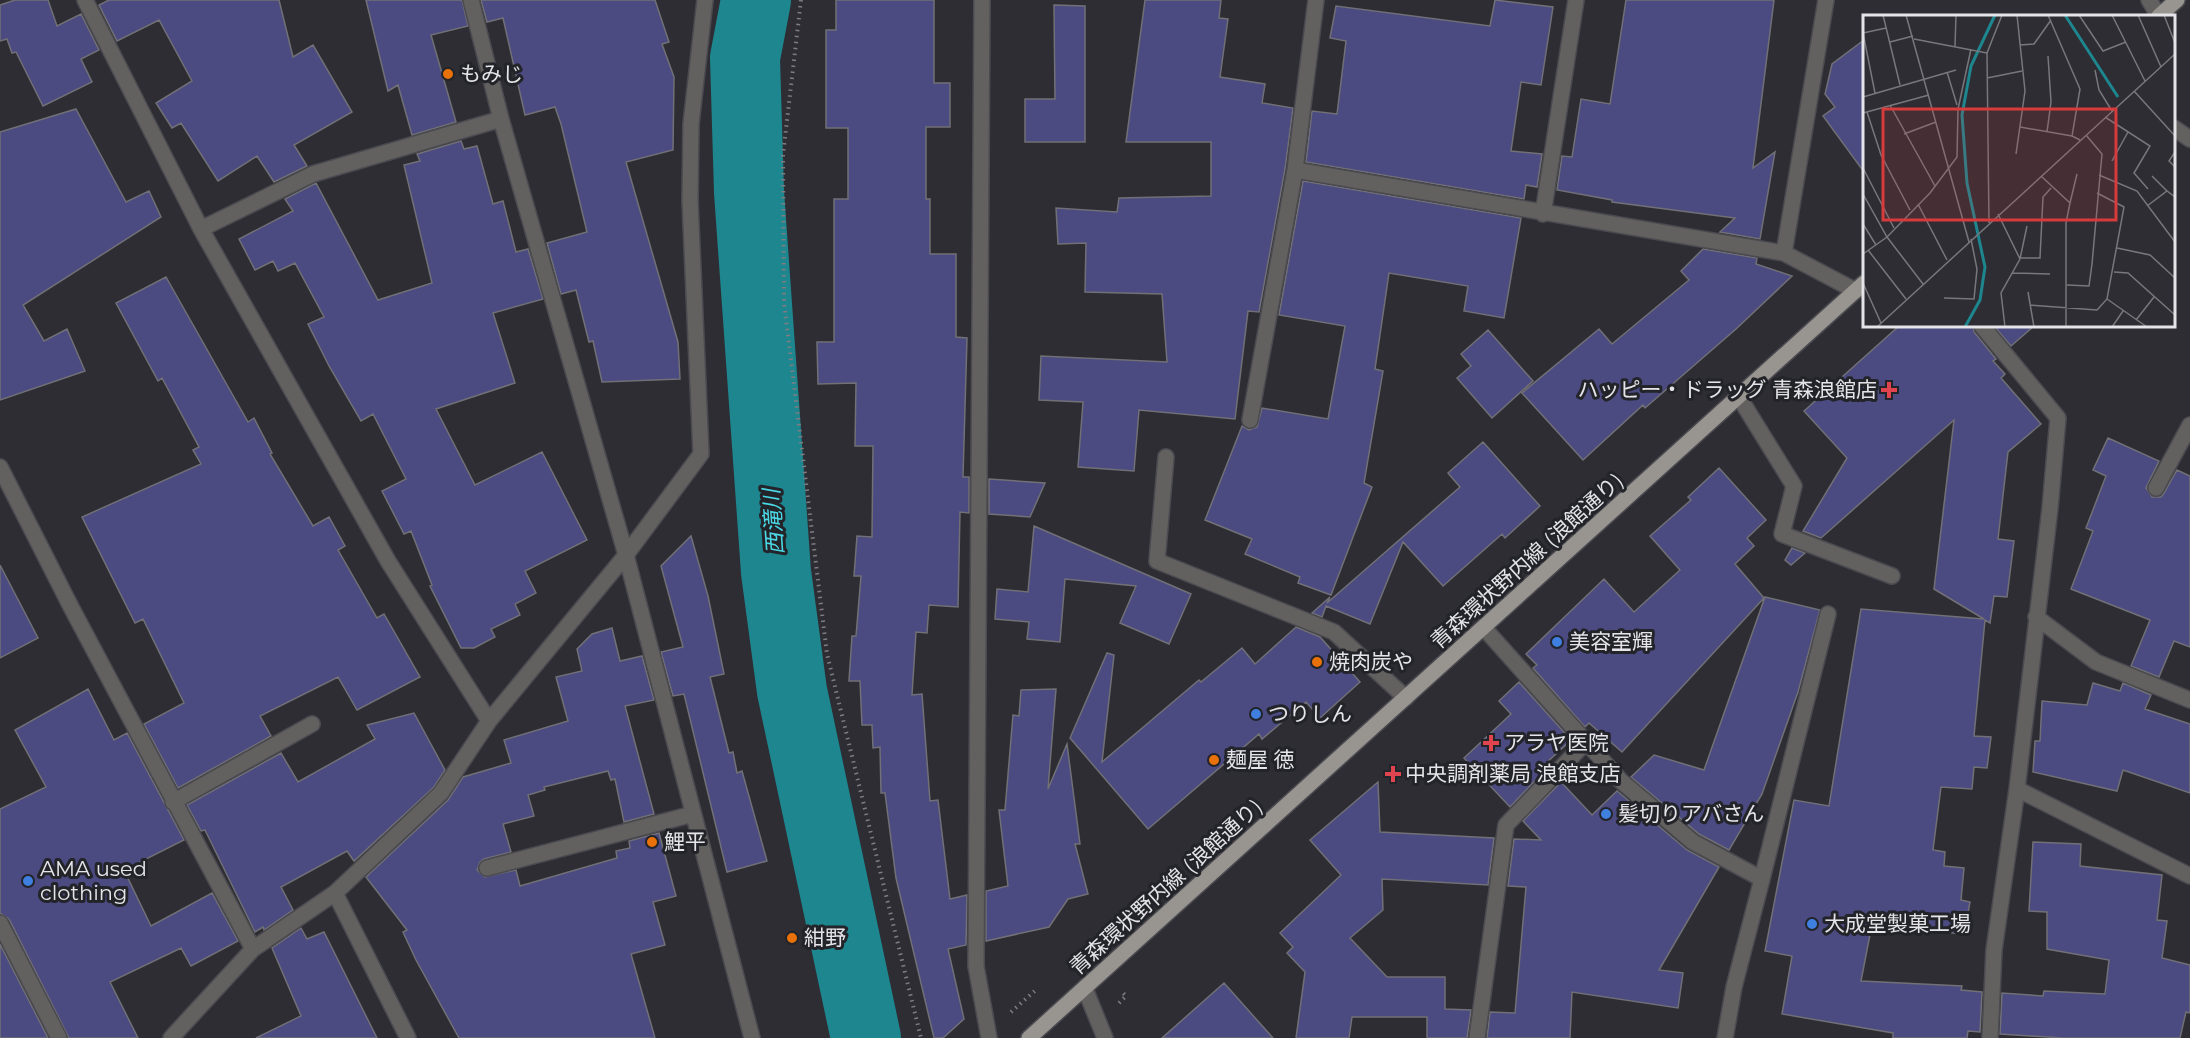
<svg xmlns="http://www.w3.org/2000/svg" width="2190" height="1038" viewBox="0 0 2190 1038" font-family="Montserrat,'Noto Sans JP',sans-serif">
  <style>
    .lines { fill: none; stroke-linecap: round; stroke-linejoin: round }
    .river { stroke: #1e868f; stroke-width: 70 }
    .building { fill: #4b4a81; stroke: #707076; stroke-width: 1.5 }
    .minor-casing { stroke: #4a4a50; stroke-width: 18 }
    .major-casing { stroke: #4a4a50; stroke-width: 18 }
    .path { stroke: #7d7d82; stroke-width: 4; stroke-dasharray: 1.5 4.5; stroke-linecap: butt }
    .minor { stroke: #63615f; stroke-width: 15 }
    .major { stroke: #98948f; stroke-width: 15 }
    .food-dot { fill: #e8710a; stroke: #232429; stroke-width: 2 }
    .health-dot { fill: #e0444e; stroke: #232429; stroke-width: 2 }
    .shop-dot { fill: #3f7fe0; stroke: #232429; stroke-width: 2 }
    .labels { text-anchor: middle; stroke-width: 6; stroke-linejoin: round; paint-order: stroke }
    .poi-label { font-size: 21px; fill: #e5e5e9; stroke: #232429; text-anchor: start }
    .street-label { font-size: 21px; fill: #e5e5e9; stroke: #232429 }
    .water-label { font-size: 22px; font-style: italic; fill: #4bd9e6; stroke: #232429 }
    .inset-river { fill: none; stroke: #1e868f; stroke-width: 3 }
    .inset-road { fill: none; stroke: #77777c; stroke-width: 1.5 }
    .view { fill: #d83b3b; fill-opacity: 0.15; stroke: #d83b3b; stroke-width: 3 }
    .inset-edge { fill: none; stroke: #e5e5e9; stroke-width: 3 }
  </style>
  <rect width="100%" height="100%" fill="#2d2d33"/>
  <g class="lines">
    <path class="river" d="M756 0 745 58 749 192 776 572 792 691 866 1038"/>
  </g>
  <path class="building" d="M15 0H48L57 26 81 14 99 50 81 59 92 82 43 106 16 52 12 53 7 39 0 41V5Z
    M109 0H279L293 57 313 45 352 112 294 145 307 166 274 182 257 156 218 181 181 123 172 128 156 103 192 81 159 20 117 41 99 5Z
    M366 0H462L468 26 431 35 456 122 412 135 398 85 388 91Z
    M481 0H655L669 42 662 44 674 77 673 150 626 162 678 342 680 379 602 382 593 341 589 342 576 290 561 294 547 243 587 232 561 124 555 107 525 115 503 18 487 22Z
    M836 0H934V83H950V127H926V199H930V254H956V337L967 338 963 477H969V513L960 512 958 607 929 605 927 633 916 632 912 695 922 694 930 801 938 800 950 899 967 895 966 945 948 949 964 1019 943 1038H934L896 878 885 793H881L880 747 873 748 872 725H862L860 681H849L852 636H856L861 576H854L857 536 872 537 873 446H855L856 383 818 384 817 342H834V199H848V128H826V30H836Z
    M1145 0H1221L1219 18 1228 19 1220 77 1265 84 1262 103 1293 108 1285 169 1259 312 1248 311 1235 419 1139 410 1134 471 1078 467 1083 402 1039 400 1041 356 1167 362 1162 294 1085 292 1086 243 1058 244 1056 208 1117 212 1119 198 1211 196V142H1126Z
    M1495 0 1553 7 1541 85 1521 82 1511 151 1542 154 1537 187 1526 185 1524 199 1306 162 1312 111 1337 114 1346 41 1330 38 1336 6 1490 26Z
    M1626 0H1774L1753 168 1775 152 1760 239 1720 232 1735 218 1612 202V200L1557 190 1562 156 1572 157 1581 99 1610 104Z
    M1054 5 1085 6V142H1025V99H1055Z
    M1864 40V172L1823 116 1835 107 1825 94 1832 64Z
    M76 109 126 202 149 191 161 217 23 305 44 341 67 329 85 371 0 400V132Z
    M461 141 464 149 477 146 493 204 503 201 516 252 528 249 543 299 493 313 515 383 436 409 475 485 542 452 587 540 525 571 536 593 515 604 520 615 491 629 495 637 474 648H461L430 586 432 585 411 531 404 534 382 491 406 479 373 414 361 421 329 366 308 324 324 317 295 263 278 271 273 261 255 270 239 239 293 211 285 199 316 183 378 300 432 283 404 165 420 161 417 154Z
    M1303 181 1521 218 1504 318 1464 311 1468 286 1389 273 1375 369 1383 371 1364 483 1372 487 1331 595 1298 583 1300 577 1245 554 1252 539 1205 520 1242 426 1249 430 1257 427 1262 408 1328 419 1345 326 1279 315Z
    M1703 249 1757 258 1756 264 1792 276 1736 329 1645 408 1643 405 1583 460 1522 393 1599 329 1612 344 1689 280 1681 271Z
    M166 277 248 422 254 418 272 453 270 454 313 526 329 517 345 546 338 550 377 618 384 614 420 677 357 710 338 677 260 716 271 736 178 788 144 724 184 703 143 619 135 623 82 517 201 464 193 450 199 447 162 378 158 381 116 303Z
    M1899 326H1973L1974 332 1996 359 1993 361 2005 374 2001 378 2041 424 2008 452 1998 539 2014 541 2007 597 1994 596 1990 623 1985 620 1974 736 1991 737 1987 768 1974 767 1972 789 1941 787 1933 850 1945 852 1944 866 1964 868 1961 900 1970 902 1964 935 1873 919 1861 981 1962 986 1961 990 1982 992 1980 1032 1968 1031 1967 1038H1893V1033L1782 1014 1792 956 1765 951 1794 800 1829 806 1861 609 1984 619 1934 589 1954 420 1821 538 1803 531 1847 458 1804 411Z
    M1994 326H2034L2011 346Z
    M1488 330 1533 381 1492 418 1457 378 1471 366 1461 354Z
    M2108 438 2159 461 2146 488 2152 497H2161L2164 493 2177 470 2190 476V647L2174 641 2159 677 2131 666 2150 620 2071 589 2093 531 2086 528 2106 476 2093 470Z
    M1483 442 1540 506 1505 538 1502 534 1443 586 1403 542 1370 624 1326 606 1322 617 1312 613 1330 597 1327 603 1460 487 1448 473Z
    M1719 468 1766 520 1747 538 1754 546 1735 564 1764 598 1622 752 1589 723 1585 727 1533 668 1537 665 1526 654 1604 579 1634 612 1680 570 1650 536 1691 500 1688 497Z
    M989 479 1045 483 1030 517 989 514Z
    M1034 526 1191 594 1169 644 1120 623 1136 586 1065 579 1060 642 1027 639 1029 622 995 619 997 589 1028 592Z
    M691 536 708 596 724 674 710 677 729 753 733 752 737 773 742 771 767 861 727 872 684 694 673 696 661 652 683 647 661 566Z
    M1792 548 1805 553 1791 565 1785 560Z
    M0 565 38 638 0 658Z
    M1765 597 1820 610 1798 692 1762 794 1729 850 1699 834 1631 777 1654 755 1704 770Z
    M1296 627 1320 637 1360 682 1320 718 1306 702 1262 739 1259 734 1148 829 1070 738 1107 653 1114 655 1102 762 1199 680 1201 682 1242 648 1255 664Z
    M612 628 620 661 642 656 654 700 625 706 654 814 624 822 615 779 611 780 608 771 544 787 545 790 528 795 534 816 503 824 511 852 484 859 480 862 477 870 485 877 516 870 520 886 617 858 616 851 630 848 629 841 659 833 676 896 653 902 665 945 631 954 655 1038H459L416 960 403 932 407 930 366 877 448 800 463 777 511 763 504 740 568 721 556 677 582 671 577 649 592 634Z
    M1519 682 1571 740 1544 765 1547 768 1510 807 1464 758 1511 714 1499 701Z
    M2093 683 2120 691 2123 683 2151 695 2145 709 2190 724V793L2123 770 2117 791 2033 772 2035 741H2040L2042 701 2087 705Z
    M88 689 114 740 127 733 184 840 124 870 151 926 212 893 238 941 191 966 181 948 110 982 138 1038H69L9 919 0 913V809L46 787 15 730Z
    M1056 689 1048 789 1067 744 1080 844H1075L1088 894 1068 899 1049 927 986 941V891L1008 886 999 810H1005L1013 715 1019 716 1021 690Z
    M414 713 445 770 434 787 354 861 347 851 281 887 293 910 264 930 263 927 255 932 205 830 201 831 187 805 281 753 298 782 375 739 367 725Z
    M1378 782 1380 832 1494 838 1488 885 1382 879 1383 910 1350 938 1387 977H1445V1009L1471 1010 1467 1038H1427V1017H1352L1349 1038H1296L1305 972 1287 953 1293 947 1280 933 1341 875 1310 840Z
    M1561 782 1592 815 1617 791 1687 850 1719 867 1659 970 1683 973 1678 1008 1572 992 1570 1038H1487L1490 1012 1515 1013 1526 887 1508 886 1514 839 1541 840 1523 821Z
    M2033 842 2081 844 2080 866 2162 875 2157 920 2167 921 2162 958 2190 965V1013L2186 1012 2180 1038H2063L2000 1034 2002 993 2043 996 2044 991 2105 994 2109 960 2047 949V912L2029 911Z
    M301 928 307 939 324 932 377 1038H256L301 1016 272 948Z
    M0 944 48 1038H0Z
    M1224 983 1273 1038H1162Z"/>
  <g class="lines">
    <g class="minor-casing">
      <path id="minor" d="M85 0 201 229 388 561 489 721
        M471 0 501 119 626 555 752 1038
        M982 0 976 966 989 1038
        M1826 0 1784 253 1856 291
        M2149 0 2159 16
        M2174 128 2190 139
        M1295 170 1784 253
        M1543 214 1576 0
        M201 229 313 174 501 119
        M1982 326 2058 418 2050 508 2017 789 1994 950 1990 1038
        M1739 397 1794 486 1782 534 1892 576
        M1250 420 1295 170 1316 0
        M1166 457 1157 561 1334 632 1406 698
        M0 467 71 607 253 949
        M2156 488 2190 425
        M2036 617 2096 662 2190 700
        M1484 628 1621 781 1693 842 1762 879 1734 987 1725 1038
        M2017 789 2190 876
        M173 802 312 724
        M487 868 693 814
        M1762 879 1828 614
        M335 893 408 1038
        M0 923 59 1038
        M1085 989 1105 1038
        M171 1038 253 949 335 893 441 793 489 721 626 555 701 454 690 201 691 124 705 0
        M1477 1038 1506 825 1585 743"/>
    </g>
    <g class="major-casing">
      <path id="major" d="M2159 16 2177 0
        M1029 1038 1864 283"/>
    </g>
    <path class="path" d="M801 0 783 155 784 303 827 654 921 1038
      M1119 1003 1126 996 1121 991
      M1011 1012 1037 989"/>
    <use href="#minor" class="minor"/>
    <use href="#major" class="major"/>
  </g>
  <g class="food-dot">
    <circle cx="448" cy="74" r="6"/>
    <circle cx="1317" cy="662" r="6"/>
    <circle cx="1214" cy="760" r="6"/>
    <circle cx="652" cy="842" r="6"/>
    <circle cx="792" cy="938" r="6"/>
  </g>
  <g class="health-dot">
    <path d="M1886 381h6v6h6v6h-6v6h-6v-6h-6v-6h6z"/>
    <path d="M1488 734h6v6h6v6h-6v6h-6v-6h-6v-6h6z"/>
    <path d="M1390 765h6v6h6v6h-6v6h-6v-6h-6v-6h6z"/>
  </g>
  <g class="shop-dot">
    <circle cx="1557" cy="642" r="6"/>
    <circle cx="1256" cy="714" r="6"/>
    <circle cx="1606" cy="814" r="6"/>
    <circle cx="28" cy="881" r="6"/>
    <circle cx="1812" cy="924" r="6"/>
  </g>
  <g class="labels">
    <g class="poi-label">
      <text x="460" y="81">もみじ</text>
      <text x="1877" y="397" text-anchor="end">ハッピー・ドラッグ 青森浪館店</text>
      <text x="1569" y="649">美容室輝</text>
      <text x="1329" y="669">焼肉炭や</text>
      <text x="1268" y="721">つりしん</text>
      <text x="1504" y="750">アラヤ医院</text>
      <text x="1226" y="767">麺屋 徳</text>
      <text x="1405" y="781">中央調剤薬局 浪館支店</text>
      <text x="1618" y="821">髪切りアバさん</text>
      <text x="664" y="849">鯉平</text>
      <text x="40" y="876">AMA used<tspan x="40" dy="24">clothing</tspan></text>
      <text x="1824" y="931">大成堂製菓工場</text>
      <text x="804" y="945">紺野</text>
    </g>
    <g class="street-label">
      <text transform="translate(1527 561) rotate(-42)" y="7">青森環状野内線 (浪館通り)</text>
      <text transform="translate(1166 887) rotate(-42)" y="7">青森環状野内線 (浪館通り)</text>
    </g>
    <g class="water-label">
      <text transform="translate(773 522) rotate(-94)" y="8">西滝川</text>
    </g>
  </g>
  <g transform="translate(1863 15)">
    <rect width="312" height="312" fill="#2d2d33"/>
    <path class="inset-river" d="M202 0 255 82M102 312 117 285 122 252 104 168 99 100 108 51 132 0"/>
    <path class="inset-road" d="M20 0 37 70M43 0 106 227M185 0 217 74 209 121 217 125M216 0 240 36 263 27M249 0 282 66M275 0 298 52M301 0 312 28M0 18 12 78M0 18 23 13M51 24 124 38M27 27 50 21M157 30 171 29 188 5M92 31 93 0M232 55 236 75 249 96M84 57 94 90M124 63 159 56M271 76 312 121M0 82 93 55M27 90 72 171M4 97 18 140 47 195M0 98 66 80M242 102 287 131 271 158 285 174M157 112 209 121M184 117 188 87 185 41M41 119 73 107M312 137 306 146 312 152M153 139 162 76 154 0M249 146 265 117M0 153 31 213M236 160 274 176 312 227M178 161 207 188 203 208V312M289 161 304 176M0 179 24 222 60 269M207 188 214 159M55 189 84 245M284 191 304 176 312 182M135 199 157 244 138 278 142 312M126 208 124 38 139 0M0 209 13 230M254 233 287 240 312 263M5 235 43 284M0 239 24 222 67 178 94 142 95 94 108 34M158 243H177L180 182 188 173M157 244 164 211M251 257 265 258 312 300M149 258 187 259M0 268 18 308M204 270 226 271 229 249 239 139 223 120M165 277 171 312M81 283 111 284 114 254 108 224M244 284 284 312M167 290 234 295 244 284 261 192 234 178M273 305 291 282M14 312 312 39M249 312 260 296"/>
    <path class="view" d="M20 94H253V205H20Z"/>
    <rect width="312" height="312" class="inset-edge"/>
  </g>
</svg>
